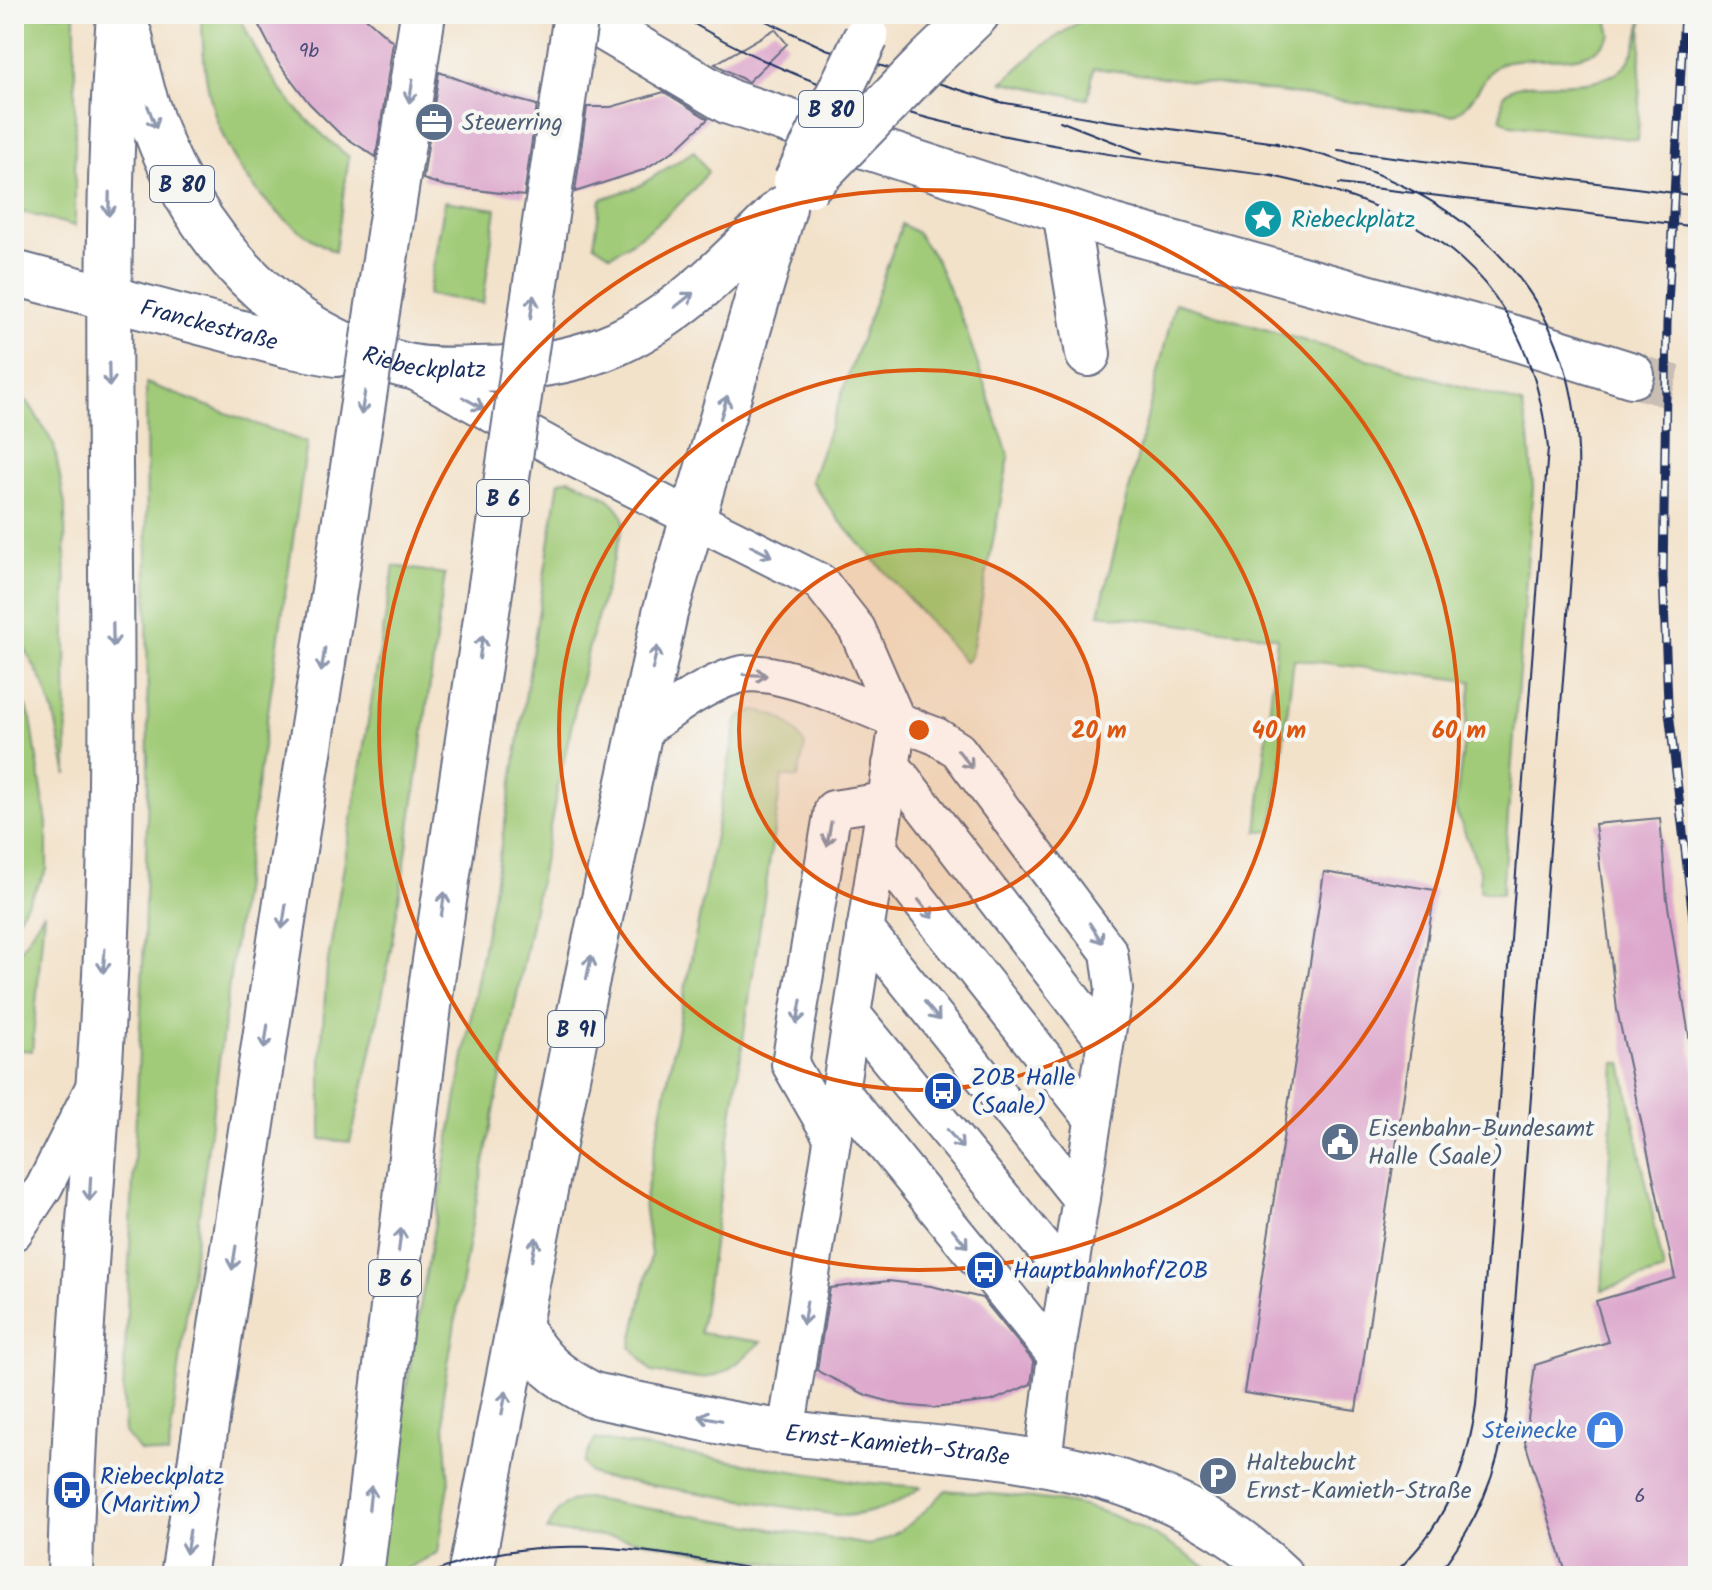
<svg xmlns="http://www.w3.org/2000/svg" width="1712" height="1590" viewBox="0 0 1712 1590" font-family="Kalam,sans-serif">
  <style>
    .green { fill: #a1cb78; stroke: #5e7d6b; stroke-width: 2 }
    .building { fill: #dda7cc }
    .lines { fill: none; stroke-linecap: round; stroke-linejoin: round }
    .pedestrian-tunnel { stroke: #c8beb4; stroke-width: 44; stroke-dasharray: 44 22; stroke-linecap: butt }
    .service-casing { stroke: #676e84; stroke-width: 40 }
    .pedestrian-casing { stroke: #676e84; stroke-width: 48 }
    .minor-casing { stroke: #676e84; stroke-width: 48 }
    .secondary-casing { stroke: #676e84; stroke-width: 48 }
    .primary-casing { stroke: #676e84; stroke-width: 48 }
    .service { stroke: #fff; stroke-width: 36 }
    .pedestrian { stroke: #fff; stroke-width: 44 }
    .minor { stroke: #fff; stroke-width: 44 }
    .secondary { stroke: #fff; stroke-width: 44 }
    .primary { stroke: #fff; stroke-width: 44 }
    .tram { stroke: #1b2f5e; stroke-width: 2 }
    .rail-casing { stroke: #1b2f5e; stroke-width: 9 }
    .rail { stroke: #f6f6f2; stroke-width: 6; stroke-dasharray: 18; stroke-linecap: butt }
    .secondary-bridge-casing { stroke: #676e84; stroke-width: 48; stroke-linecap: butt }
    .primary-bridge-casing { stroke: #676e84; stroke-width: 48; stroke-linecap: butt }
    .secondary-bridge { stroke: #fff; stroke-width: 44 }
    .primary-bridge { stroke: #fff; stroke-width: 44 }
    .oneway { stroke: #8d97ae }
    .ring { fill: none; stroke: #de5710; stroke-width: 4 }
    .labels { text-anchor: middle; stroke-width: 8; stroke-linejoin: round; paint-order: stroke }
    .number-label { font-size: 20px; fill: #4c4d7a }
    .shield { fill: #f6f6f2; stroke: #5d6b8a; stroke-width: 2 }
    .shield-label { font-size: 22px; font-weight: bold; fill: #1b2f5e }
    .service-label { font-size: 24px; fill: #4e5e75; stroke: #f6f6f2; text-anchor: start }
    .culture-label { font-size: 24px; fill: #0d838f; stroke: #f6f6f2; text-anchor: start }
    .street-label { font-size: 24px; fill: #1b2f5e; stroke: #f6f6f2 }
    .transit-label { font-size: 24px; fill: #164399; stroke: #f6f6f2; text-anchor: start }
    .shop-label { font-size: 24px; fill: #366cbe; stroke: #f6f6f2; text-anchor: end }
    .centre { fill: #de5710; stroke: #f6f6f2; stroke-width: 4 }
    .ring-label { font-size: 24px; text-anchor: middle; font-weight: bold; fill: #de5710; stroke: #f6f6f2; stroke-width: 8; stroke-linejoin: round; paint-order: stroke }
  </style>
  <rect width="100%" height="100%" fill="#f6f6f2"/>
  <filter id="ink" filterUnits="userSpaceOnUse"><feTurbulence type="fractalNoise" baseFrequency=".0125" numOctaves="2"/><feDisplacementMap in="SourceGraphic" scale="16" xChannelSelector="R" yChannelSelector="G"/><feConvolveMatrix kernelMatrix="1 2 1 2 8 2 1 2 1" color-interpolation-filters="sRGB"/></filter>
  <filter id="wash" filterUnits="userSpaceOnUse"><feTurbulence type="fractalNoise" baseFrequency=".006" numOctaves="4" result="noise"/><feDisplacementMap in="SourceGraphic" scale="32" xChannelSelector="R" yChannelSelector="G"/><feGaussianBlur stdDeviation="1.8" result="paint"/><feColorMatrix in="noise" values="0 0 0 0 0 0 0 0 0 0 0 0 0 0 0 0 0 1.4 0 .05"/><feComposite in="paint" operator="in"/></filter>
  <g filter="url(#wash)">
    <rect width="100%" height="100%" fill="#f3e2ca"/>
    <path class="green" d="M14 14H75V226L14 210Z
      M201 14H239C265 77 296 115 349 157L335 252C267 218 220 157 207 82 203 60 203 36 201 14Z
      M1091 14H1600L1607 19 1611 35C1589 70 1544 54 1508 61 1482 66 1481 102 1452 115L1094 68 1088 99 1003 82 1041 47Z
      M1642 20 1638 140 1511 125 1501 119 1503 96C1520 70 1599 100 1628 62 1636 50 1639 34 1642 20Z
      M694 151 708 172C680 208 650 231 611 255L594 244 601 199 637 187Z
      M445 201 496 209 483 303 428 295Z
      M902 224 917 233 936 260 964 324 1009 457 971 656 965 662 838 519 811 481Z
      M1175 303 1522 404 1529 436 1533 487 1502 894 1480 891V871L1455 808 1472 681 1294 659 1272 831 1257 832 1277 637 1099 614Z
      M146 383 307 443 233 953 168 1455 140 1451 125 1434 123 1395 144 943 148 776Z
      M14 390 30 405 54 445 65 505 67 775 54 714 43 682 14 630Z
      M570 479C590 489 622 499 624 523L588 650 557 791 470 1234 443 1394 449 1485 438 1552 394 1576H373L512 782 559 481Z
      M394 566 445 574C418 764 398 955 350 1142L321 1139V1056L327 967Z
      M14 680 31 719 47 824V870L14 925Z
      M755 711C781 714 792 723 805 746L798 778 782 776 700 1333 761 1342C716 1384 710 1382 652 1372L631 1347 651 1255 644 1203 737 721 742 715Z
      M44 912 32 1051 14 1049V960Z
      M1615 1063H1622L1664 1271 1602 1290Z
      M595 1439 859 1482 921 1487C896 1506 876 1513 844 1516L599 1477 590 1473 583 1463Z
      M946 1490C987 1494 1029 1496 1069 1503 1124 1513 1174 1545 1218 1576H844L623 1538 547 1531C556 1511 562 1501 585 1498L869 1545C903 1535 922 1514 946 1490Z"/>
    <g id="blocks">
      <path class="building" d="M253 14H361L393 42 376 157 339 133 309 103 278 62Z
        M775 29 787 44 748 82 715 64Z
        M439 72 503 96 537 105 524 196 445 186 423 179Z
        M664 92 708 119 675 150 643 170 575 192 587 107H611Z
        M1660 818 1667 900 1698 1091V1576H1567L1525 1442 1535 1365 1608 1342 1596 1301 1675 1278 1617 1010 1595 824Z
        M1324 872 1435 890 1356 1410 1244 1393Z
        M888 1281 931 1286 982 1298 1034 1362 1031 1384 992 1401 933 1408 901 1405 866 1395 821 1373 817 1370 830 1288Z"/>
    </g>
  </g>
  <g filter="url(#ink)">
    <use href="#blocks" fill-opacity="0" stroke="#676e84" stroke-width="2"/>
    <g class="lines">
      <path class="pedestrian-tunnel" d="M1632 375 1698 394"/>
      <g class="service-casing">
        <path id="service" d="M410 369 575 459 820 582 857 629 898 723 786 1433
          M638 734C670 711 700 686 738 675 782 663 890 720 936 736L958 750 1109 952 1114 989 1056 1356 1043 1460
          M891 764 1105 1041
          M878 848 1093 1119
          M865 929 1081 1199
          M852 1014 1068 1277
          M840 1090 1056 1356
          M832 1137 790 1064 795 1033 833 809 885 801
          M14 1232 44 1187 95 1085"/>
      </g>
      <g class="pedestrian-casing">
        <path id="pedestrian" d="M580 14 729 102 1114 227 1521 340 1632 375
          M1065 211 1088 354"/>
      </g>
      <g class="minor-casing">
        <g id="minor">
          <path id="s1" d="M519 1326C540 1363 556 1376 593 1395 658 1408 724 1425 790 1433 961 1455 1149 1447 1281 1576"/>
        </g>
      </g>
      <g class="secondary-casing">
        <path id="secondary" d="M929 60 977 14"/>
      </g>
      <g class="primary-casing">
        <g id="primary">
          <path id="s2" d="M130 36C156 188 248 326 403 365 425 371 453 370 476 369 525 369 572 363 617 343 681 314 733 259 781 210"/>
          <path id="s3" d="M14 273 287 345 336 354"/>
          <path d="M70 1576C75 1330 105 1085 110 839 117 564 99 289 119 14"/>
          <path d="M183 1576 277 960"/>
          <path d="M361 1576 432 981"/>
          <path d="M470 1576 577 1026 665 613 784 208"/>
        </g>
      </g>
      <use href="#service" class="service"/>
      <use href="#pedestrian" class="pedestrian"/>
      <use href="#minor" class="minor"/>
      <use href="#secondary" class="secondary"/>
      <use href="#primary" class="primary"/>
      <path class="tram" d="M678 14C855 126 1072 151 1275 176
        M751 14 826 49 1003 103
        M994 101 1109 121 1278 143
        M1060 121 1142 153
        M1267 142C1452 178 1586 281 1578 484L1507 1409C1499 1473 1476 1526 1436 1576
        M1338 150 1698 196
        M1266 175C1428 207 1529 275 1548 448L1476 1405C1467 1471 1443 1531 1391 1576
        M1339 184 1698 227
        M425 1576C544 1522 670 1555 792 1576"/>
      <g class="rail-casing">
        <path id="rail" d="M1684 14 1667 323 1663 576 1668 703 1698 961"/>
      </g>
      <use href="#rail" class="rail"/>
      <g class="secondary-bridge-casing">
        <path id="secondary-bridge" d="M808 185 929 60"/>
      </g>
      <g class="primary-bridge-casing">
        <path id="primary-bridge" d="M796 181 866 37
          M277 960 423 14
          M432 981 576 14"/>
      </g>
      <use href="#secondary-bridge" class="secondary-bridge"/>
      <use href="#primary-bridge" class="primary-bridge"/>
    </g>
    <defs><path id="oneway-shaft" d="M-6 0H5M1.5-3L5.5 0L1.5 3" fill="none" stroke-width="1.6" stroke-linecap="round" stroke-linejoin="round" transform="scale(2)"/></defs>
    <g class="oneway">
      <use href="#oneway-shaft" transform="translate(411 91) rotate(99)"/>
      <use href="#oneway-shaft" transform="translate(152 117) rotate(69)"/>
      <use href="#oneway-shaft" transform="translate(109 204) rotate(91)"/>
      <use href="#oneway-shaft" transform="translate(684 300) rotate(-38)"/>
      <use href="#oneway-shaft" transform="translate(532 307) rotate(-82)"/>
      <use href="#oneway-shaft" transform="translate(109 375) rotate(89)"/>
      <use href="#oneway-shaft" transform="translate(363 403) rotate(99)"/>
      <use href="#oneway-shaft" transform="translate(473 403) rotate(29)"/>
      <use href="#oneway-shaft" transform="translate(724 407) rotate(-73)"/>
      <use href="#oneway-shaft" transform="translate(761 551) rotate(27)"/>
      <use href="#oneway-shaft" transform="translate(113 635) rotate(89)"/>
      <use href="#oneway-shaft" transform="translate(481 647) rotate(-82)"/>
      <use href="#oneway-shaft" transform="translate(655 658) rotate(-77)"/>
      <use href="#oneway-shaft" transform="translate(323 660) rotate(99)"/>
      <use href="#oneway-shaft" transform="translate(755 675) rotate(3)"/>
      <use href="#oneway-shaft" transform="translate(965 759) rotate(51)"/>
      <use href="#oneway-shaft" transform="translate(829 834) rotate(100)"/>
      <use href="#oneway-shaft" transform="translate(443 904) rotate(-82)"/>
      <use href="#oneway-shaft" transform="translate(926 909) rotate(51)"/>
      <use href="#oneway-shaft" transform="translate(284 917) rotate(99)"/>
      <use href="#oneway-shaft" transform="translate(1096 933) rotate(57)"/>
      <use href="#oneway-shaft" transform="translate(104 961) rotate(94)"/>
      <use href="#oneway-shaft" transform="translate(589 967) rotate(-78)"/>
      <use href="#oneway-shaft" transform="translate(932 1011) rotate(51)"/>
      <use href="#oneway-shaft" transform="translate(799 1012) rotate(100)"/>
      <use href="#oneway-shaft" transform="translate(266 1037) rotate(98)"/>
      <use href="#oneway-shaft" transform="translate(955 1139) rotate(50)"/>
      <use href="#oneway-shaft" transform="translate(90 1189) rotate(93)"/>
      <use href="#oneway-shaft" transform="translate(960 1238) rotate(51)"/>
      <use href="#oneway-shaft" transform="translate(400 1240) rotate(-83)"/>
      <use href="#oneway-shaft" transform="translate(534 1249) rotate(-79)"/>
      <use href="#oneway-shaft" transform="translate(234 1258) rotate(99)"/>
      <use href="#oneway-shaft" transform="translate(805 1313) rotate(99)"/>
      <use href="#oneway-shaft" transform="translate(504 1403) rotate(-79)"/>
      <use href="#oneway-shaft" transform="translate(710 1418) rotate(-169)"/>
      <use href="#oneway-shaft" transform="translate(370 1498) rotate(-84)"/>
      <use href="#oneway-shaft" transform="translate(188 1542) rotate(99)"/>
    </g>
  </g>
  <circle cx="919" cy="730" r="180" fill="#de5710" fill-opacity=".12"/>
  <g class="ring">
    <circle cx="919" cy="730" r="180"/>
    <circle cx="919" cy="730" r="360"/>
    <circle cx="919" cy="730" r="540"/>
  </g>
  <defs>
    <g id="office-disc" transform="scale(2)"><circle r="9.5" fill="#5c6f8a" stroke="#f6f6f2"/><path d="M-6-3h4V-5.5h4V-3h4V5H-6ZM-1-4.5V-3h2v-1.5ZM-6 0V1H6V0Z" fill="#fff"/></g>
    <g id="sight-disc" transform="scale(2)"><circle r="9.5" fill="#0f9aa8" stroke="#f6f6f2"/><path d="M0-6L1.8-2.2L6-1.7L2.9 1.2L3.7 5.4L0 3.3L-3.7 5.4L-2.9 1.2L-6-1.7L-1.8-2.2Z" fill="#fff"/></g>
    <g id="bus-disc" transform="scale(2)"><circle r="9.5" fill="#1a4fb4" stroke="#f6f6f2"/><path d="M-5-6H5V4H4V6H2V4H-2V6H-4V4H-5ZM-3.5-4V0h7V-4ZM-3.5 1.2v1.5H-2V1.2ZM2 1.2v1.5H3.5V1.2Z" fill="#fff"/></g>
    <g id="civic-disc" transform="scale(2)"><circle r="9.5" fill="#5c6f8a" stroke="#f6f6f2"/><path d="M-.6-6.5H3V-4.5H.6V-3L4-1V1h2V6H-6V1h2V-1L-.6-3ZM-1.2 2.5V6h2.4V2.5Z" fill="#fff"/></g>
    <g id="shop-disc" transform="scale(2)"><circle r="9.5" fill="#3f7fe0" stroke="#f6f6f2"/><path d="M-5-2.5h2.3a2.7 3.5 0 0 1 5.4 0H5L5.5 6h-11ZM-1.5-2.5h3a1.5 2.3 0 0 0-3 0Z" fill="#fff"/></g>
    <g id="parking-disc" transform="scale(2)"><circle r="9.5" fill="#5c6f8a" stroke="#f6f6f2"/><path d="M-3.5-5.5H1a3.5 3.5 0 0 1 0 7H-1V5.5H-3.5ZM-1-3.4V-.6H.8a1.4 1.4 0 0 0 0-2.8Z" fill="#fff"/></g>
  </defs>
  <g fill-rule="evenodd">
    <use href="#office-disc" x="434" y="122"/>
    <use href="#sight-disc" x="1263" y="219"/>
    <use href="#bus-disc" x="943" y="1091"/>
    <use href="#civic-disc" x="1340" y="1142"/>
    <use href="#bus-disc" x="985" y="1270"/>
    <use href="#shop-disc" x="1605" y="1430"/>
    <use href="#parking-disc" x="1218" y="1476"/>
    <use href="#bus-disc" x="72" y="1490"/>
  </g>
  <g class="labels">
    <g class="number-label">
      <text x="309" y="57">9b</text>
      <text x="1640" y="1502">6</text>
    </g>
    <g class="shield">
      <rect x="799" y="91" width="64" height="36" rx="6"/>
      <rect x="150" y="166" width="64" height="36" rx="6"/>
      <rect x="477" y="480" width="52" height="36" rx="6"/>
      <rect x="548" y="1011" width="56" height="36" rx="6"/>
      <rect x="369" y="1260" width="52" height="36" rx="6"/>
    </g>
    <g class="shield-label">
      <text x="831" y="117">B 80</text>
      <text x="182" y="192">B 80</text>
      <text x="503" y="506">B 6</text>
      <text x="576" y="1037">B 91</text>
      <text x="395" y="1286">B 6</text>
    </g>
    <g class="service-label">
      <text x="462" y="130">Steuerring</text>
      <text x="1368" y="1136">Eisenbahn-Bundesamt<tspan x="1368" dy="28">Halle (Saale)</tspan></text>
      <text x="1246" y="1470">Haltebucht<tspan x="1246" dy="28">Ernst-Kamieth-Straße</tspan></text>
    </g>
    <g class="culture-label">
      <text x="1291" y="227">Riebeckplatz</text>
    </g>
    <g class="street-label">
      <text dy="8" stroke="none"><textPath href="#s3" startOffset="202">Franckestraße</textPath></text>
      <text dy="8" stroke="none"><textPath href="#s2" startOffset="474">Riebeckplatz</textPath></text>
      <text dy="8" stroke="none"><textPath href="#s1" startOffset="412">Ernst-Kamieth-Straße</textPath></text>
    </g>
    <g class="transit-label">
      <text x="971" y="1085">ZOB Halle<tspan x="971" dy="28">(Saale)</tspan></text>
      <text x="1013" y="1278">Hauptbahnhof/ZOB</text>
      <text x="100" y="1484">Riebeckplatz<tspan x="100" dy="28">(Maritim)</tspan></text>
    </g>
    <g class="shop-label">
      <text x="1577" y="1438">Steinecke</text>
    </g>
  </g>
  <circle cx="919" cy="730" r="12" class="centre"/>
  <g class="ring-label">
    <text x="1099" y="738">20 m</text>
    <text x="1279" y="738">40 m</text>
    <text x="1459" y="738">60 m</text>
  </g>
  <rect width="1712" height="1590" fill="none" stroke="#f6f6f2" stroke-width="48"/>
</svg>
